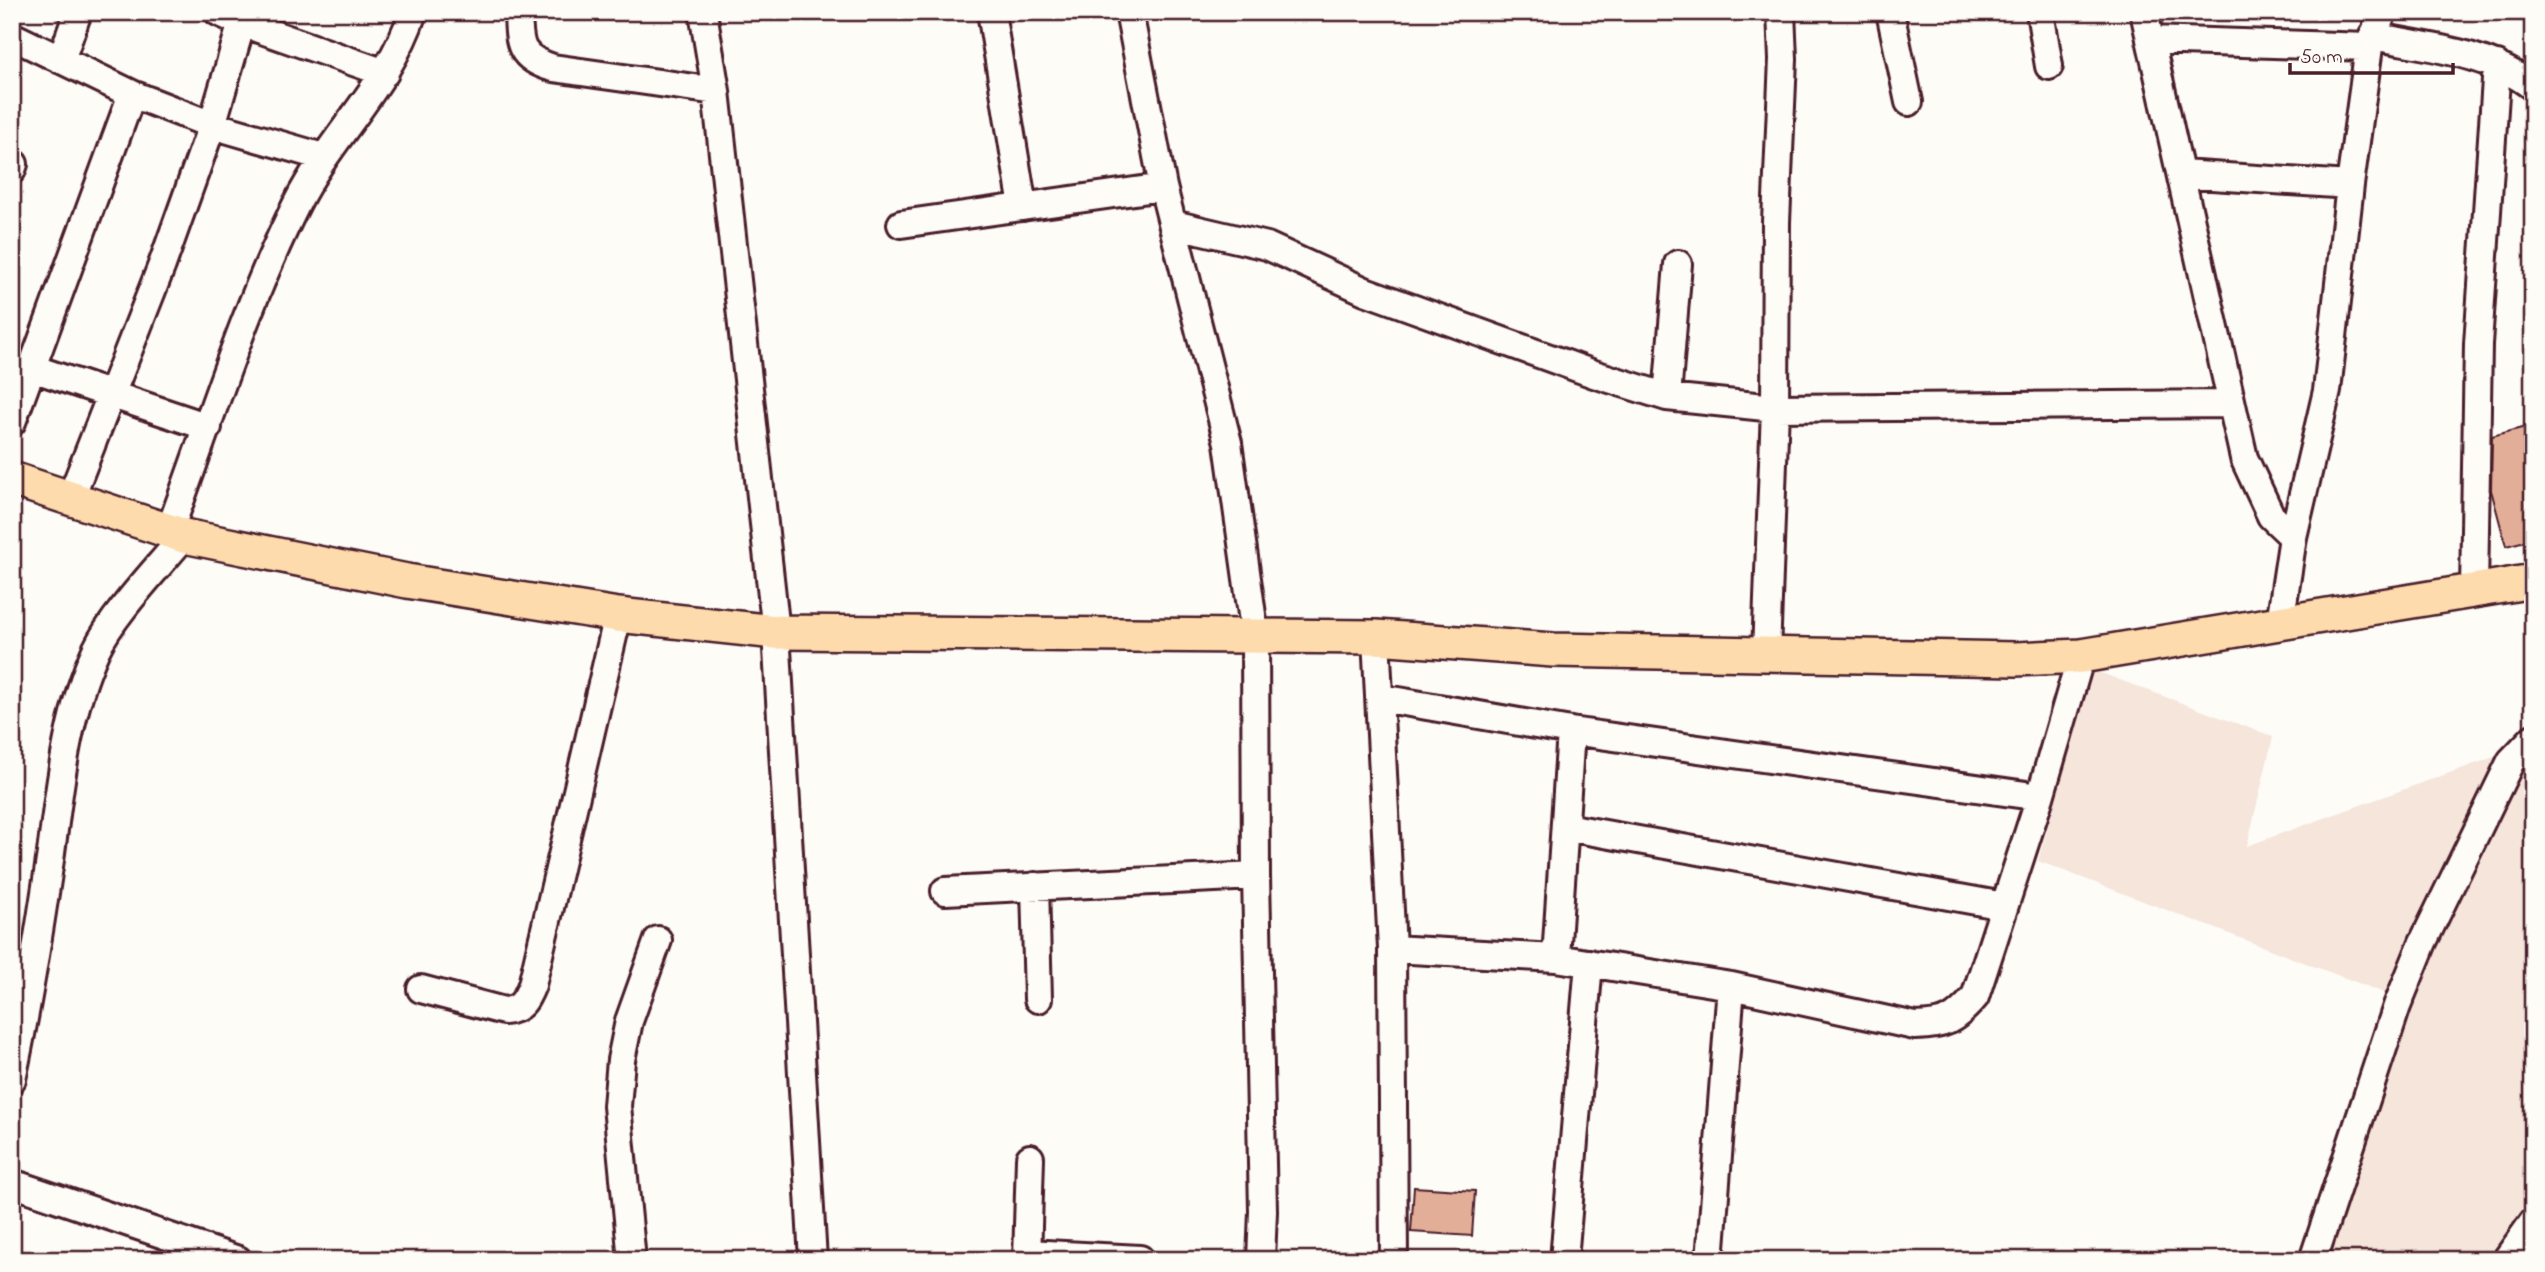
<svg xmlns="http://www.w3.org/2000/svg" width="2545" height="1272" viewBox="0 0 2545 1272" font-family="'Indie Flower',sans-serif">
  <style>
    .built { fill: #f5e5da }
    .building { fill: #e3ae98; stroke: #4a1f2b; stroke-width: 2 }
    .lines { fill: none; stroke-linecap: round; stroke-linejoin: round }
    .minor-casing { stroke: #4a1f2b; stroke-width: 32 }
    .major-casing { stroke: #4a1f2b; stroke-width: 38 }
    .minor { stroke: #fdfcf7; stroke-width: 26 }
    .major { stroke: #fddbac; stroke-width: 33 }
  </style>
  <rect width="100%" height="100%" fill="#fdfcf7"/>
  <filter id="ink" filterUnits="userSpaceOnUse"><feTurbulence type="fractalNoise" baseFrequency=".0143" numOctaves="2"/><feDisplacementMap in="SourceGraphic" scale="14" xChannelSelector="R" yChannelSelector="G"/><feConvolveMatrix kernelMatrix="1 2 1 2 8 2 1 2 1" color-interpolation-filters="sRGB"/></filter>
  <g filter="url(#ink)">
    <path class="built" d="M2093 670 2273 737 2247 846 2533 743V1260H2313L2403 1000 2038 861Z"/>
    <path class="building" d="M2533 425V539L2506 546 2491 490 2492 436Z
      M1414 1187 1475 1191 1472 1236 1411 1232Z"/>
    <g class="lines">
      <g class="minor-casing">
        <path id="minor" d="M218 12 242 23 385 73
          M518 12C519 46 519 57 553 68L716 91
          M703 12 716 91 776 632 813 1260
          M991 12 1023 207
          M1129 12 1163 187 1228 443 1255 636 1256 876 1263 1211 1261 1260
          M1890 12 1909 102
          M2040 12 2049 66
          M2144 12 2244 458 2271 516 2293 537
          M12 36 132 94 212 125 323 157
          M2373 36C2426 47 2489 52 2533 87
          M2150 40 2369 47
          M61 60 78 12
          M12 170 14 164
          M2181 174 2350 185
          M901 224 1163 187
          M1173 224 1267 246 1365 291 1594 374 1667 397 1775 408 2231 404
          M32 368 208 427
          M1667 397 1678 264
          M12 422 132 94
          M71 497 162 265 212 125 245 12
          M169 532C209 424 245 306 297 203 331 136 390 84 413 12
          M2474 591 2478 344 2497 65
          M2280 623 2293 537 2327 391 2350 185 2369 47 2383 12
          M1376 637 1392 949 1394 1260
          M1766 654 1775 408 1776 222 1783 59 1781 12
          M1381 698 1571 731 2040 797 2081 656
          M1571 731 1556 958 1731 986 1915 1026C1946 1025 1954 1021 1975 997L2040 797
          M1566 827 2004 906
          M1035 886 1038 999
          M945 891 1256 876
          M1392 949 1556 958
          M421 989 504 1011C521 1010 526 1000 532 985L618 615
          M12 1079C28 1004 40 928 51 853 60 785 67 713 96 650 113 614 158 568 184 536
          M12 1183 238 1260
          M1027 1253 1140 1259
          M632 1260 617 1106 621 1060 629 1021 658 940
          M1027 1260 1030 1158
          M1564 1260 1589 963
          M1710 1260 1731 986
          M2313 1260 2397 1006 2423 942 2511 761 2533 738
          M2506 1260 2533 1222"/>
      </g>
      <g class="major-casing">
        <path id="major" d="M12 479 184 536 407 581 618 615 776 632 1376 637 1553 650 2016 659 2081 656 2533 581"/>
      </g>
      <use href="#minor" class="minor"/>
      <use href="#major" class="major"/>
    </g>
  </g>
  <rect width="2545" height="1272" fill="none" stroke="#fdfcf7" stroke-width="42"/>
  <rect x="21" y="21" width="2503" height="1230" fill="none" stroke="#4a1f2b" stroke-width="2.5" filter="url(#ink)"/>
  <path d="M2290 63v10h163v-10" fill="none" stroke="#4a1f2b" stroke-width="3.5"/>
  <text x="2300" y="63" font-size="21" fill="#4a1f2b" stroke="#fdfcf7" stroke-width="5" paint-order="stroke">50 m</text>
</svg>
